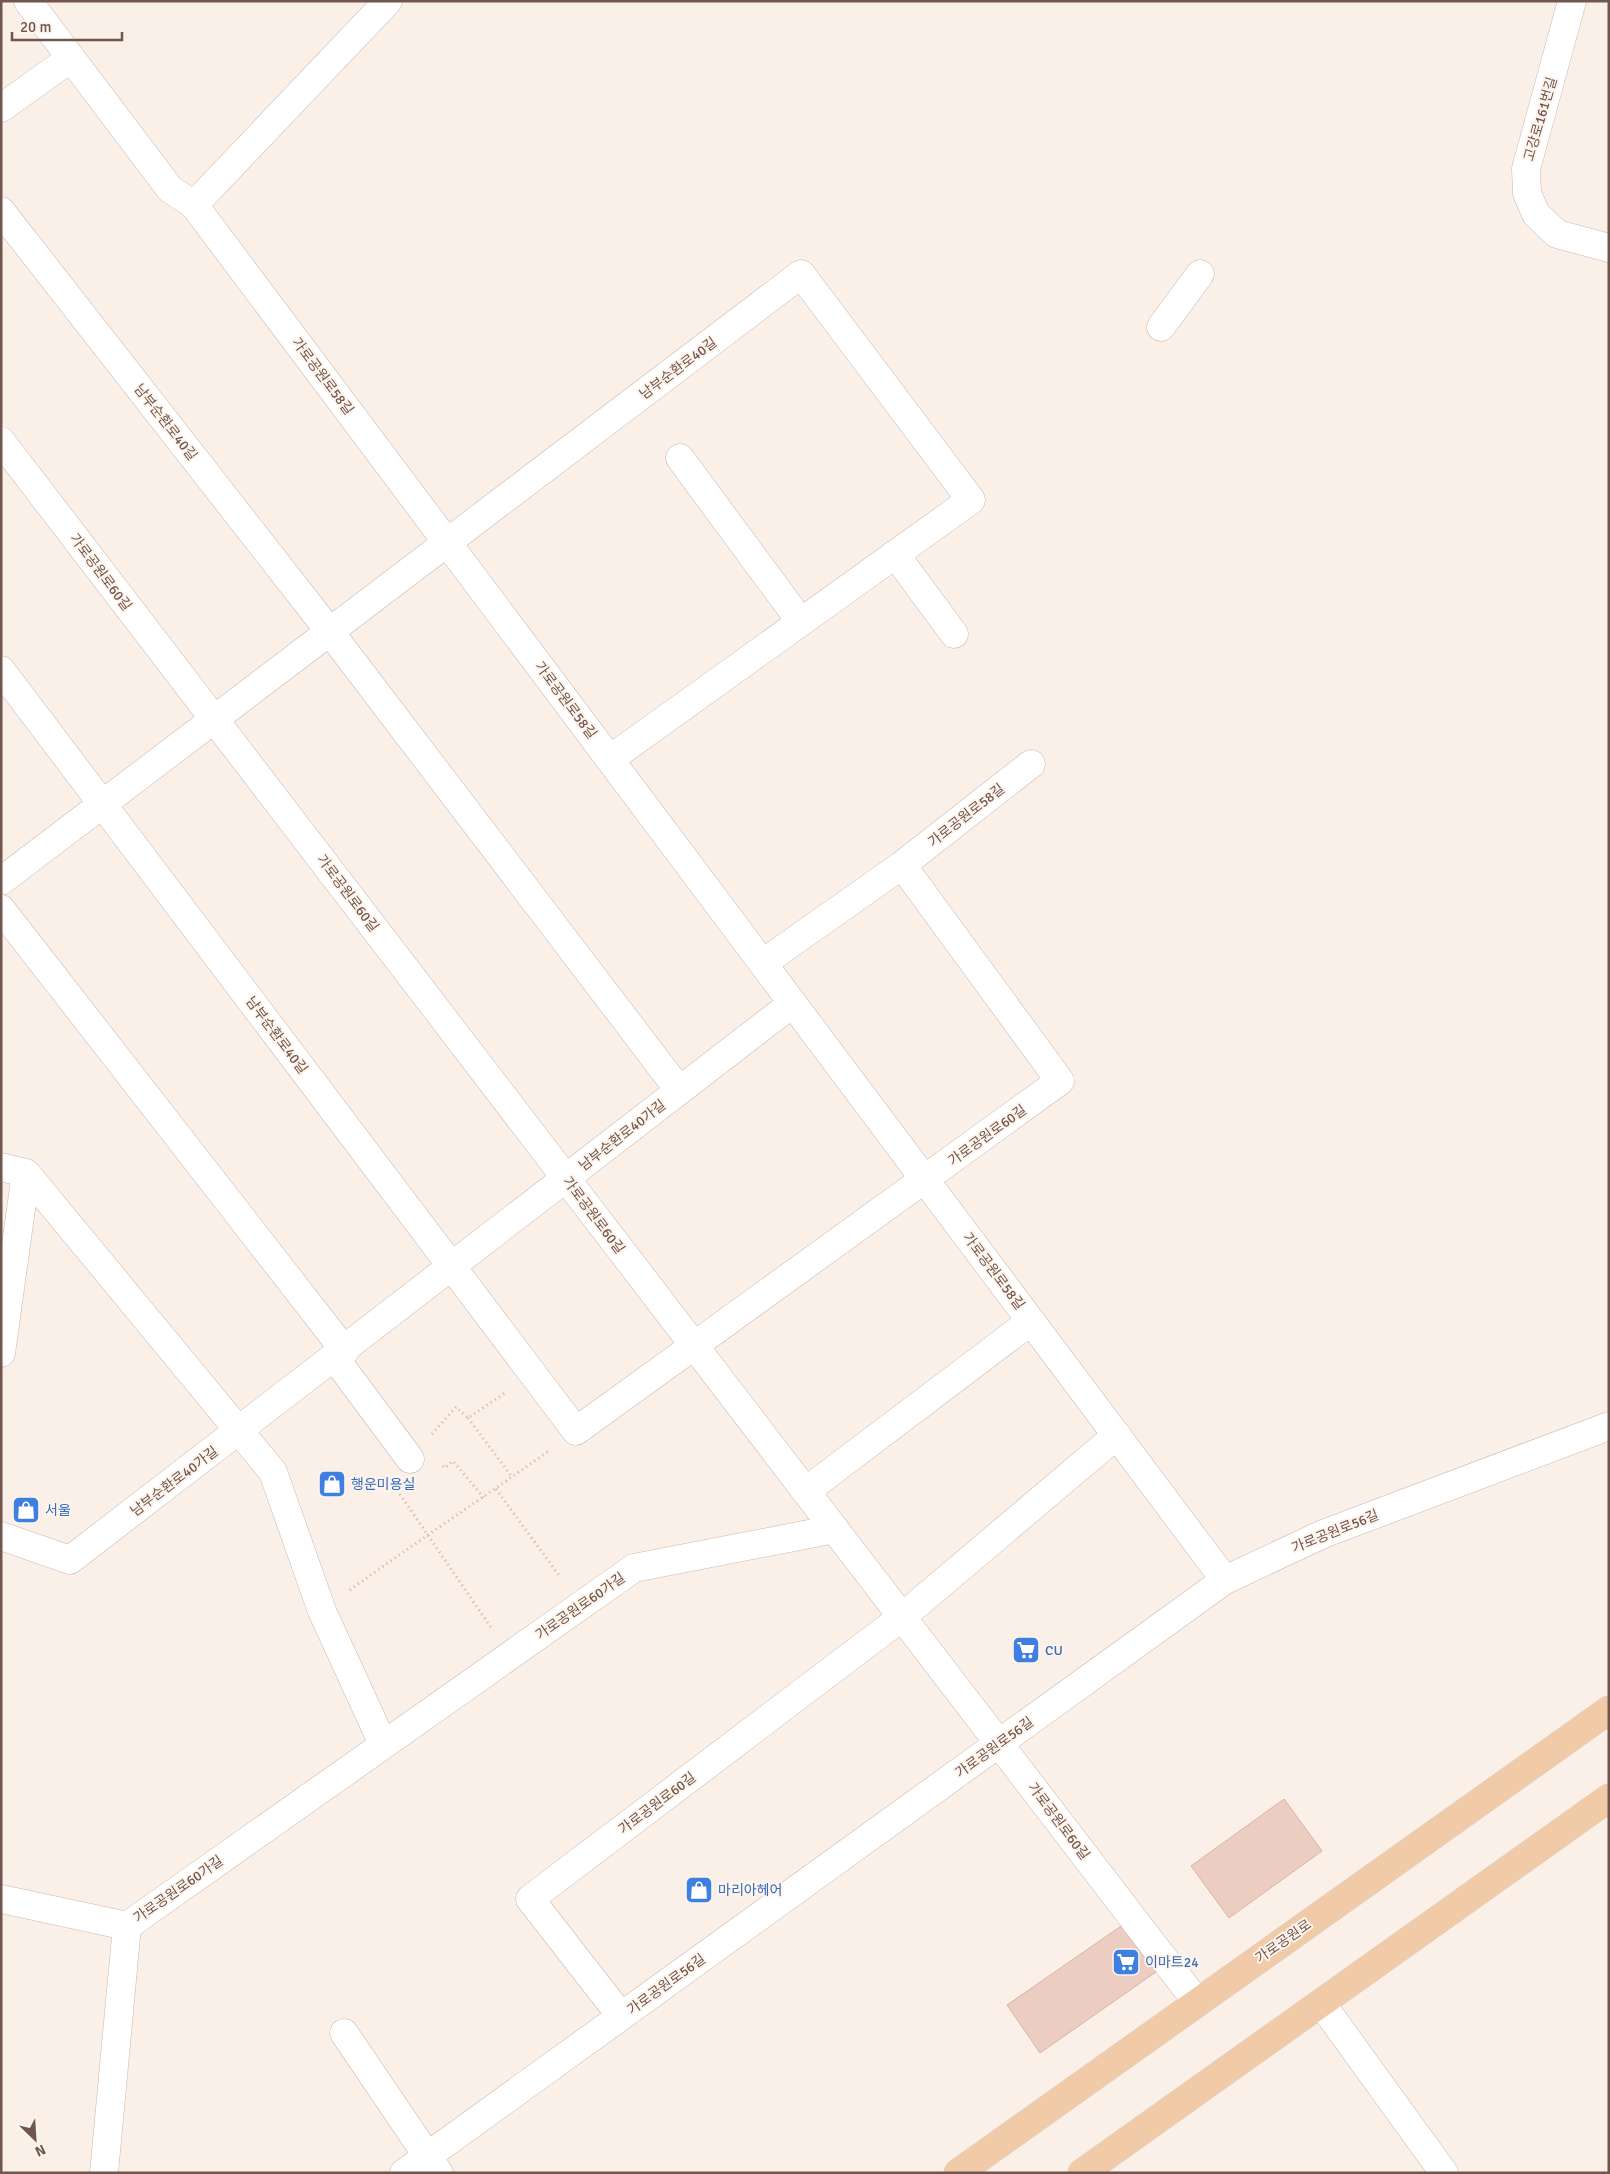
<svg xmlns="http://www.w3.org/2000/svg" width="1610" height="2174" viewBox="0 0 1610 2174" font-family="Signika,'Noto Sans KR',sans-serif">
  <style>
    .building { fill: #eccdc2; stroke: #ddb2a4 }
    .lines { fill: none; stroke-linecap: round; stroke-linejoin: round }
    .minor-casing { stroke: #cbb7ae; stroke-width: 29 }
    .major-casing { stroke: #d4ccca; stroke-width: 29 }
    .path { stroke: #d1b0a5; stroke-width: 3; stroke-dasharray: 1 4; stroke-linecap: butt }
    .minor { stroke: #fff; stroke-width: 28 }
    .major { stroke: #f1cba7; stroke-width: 28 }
    .labels { text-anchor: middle; stroke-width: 4; stroke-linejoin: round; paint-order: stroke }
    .street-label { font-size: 14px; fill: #71564e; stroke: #fdf5ed }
    .shop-label { font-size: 14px; fill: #366cbe; stroke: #fdf5ed; text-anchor: start }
  </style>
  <rect width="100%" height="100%" fill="#faf0e7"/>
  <path class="building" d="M1284 1799 1322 1851 1229 1918 1191 1866Z
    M1124 1924 1156 1972 1040 2053 1007 2005Z"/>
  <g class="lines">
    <g class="minor-casing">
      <path id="minor" d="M28 1 170 189 194 205 1225 1580
        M1572 1 1526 169 1527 193 1536 214 1557 234 1609 248
        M1 108 71 58
        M194 205 388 1
        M1 211 330 632 679 1090
        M1161 327 1200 274
        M1 441 1197 2002
        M680 458 801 622
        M895 554 954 634
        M1 670 576 1431 1060 1081 902 865
        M1 881 801 274 971 500 610 759
        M1 909 345 1351
        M763 963 902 865 1031 764
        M1 1167 26 1173 273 1472 322 1611 383 1744
        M1 1353 26 1173
        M335 1358 410 1459
        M806 1491 1031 1321
        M1 1536 70 1560 793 1003
        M1 1899 127 1926
        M1321 2003 1444 2173
        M621 2016 530 1899 902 1617 1117 1435
        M344 2033 439 2173
        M104 2173 127 1926 634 1568 835 1529
        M404 2173 1225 1580 1323 1534 1609 1426"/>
    </g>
    <g class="major-casing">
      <path id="major" d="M958 2173 1609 1710
        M1082 2173 1609 1798"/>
    </g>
    <path class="path" d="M468 1418 512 1477
      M432 1434 456 1407 468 1418 505 1393
      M443 1466 445 1468 453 1461 484 1498
      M496 1489 561 1578
      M397 1490 492 1629
      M350 1590C416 1542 483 1498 550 1450"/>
    <use href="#minor" class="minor"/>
    <use href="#major" class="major"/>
  </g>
  <defs>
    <g id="shop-square" transform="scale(1.4375)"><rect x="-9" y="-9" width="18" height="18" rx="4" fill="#3f7fe0" stroke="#fdf5ed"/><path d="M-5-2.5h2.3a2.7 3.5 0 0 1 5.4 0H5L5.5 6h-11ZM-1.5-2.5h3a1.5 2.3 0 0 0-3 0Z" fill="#fff"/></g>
    <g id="supermarket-square" transform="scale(1.4375)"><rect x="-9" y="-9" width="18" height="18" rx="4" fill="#3f7fe0" stroke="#fdf5ed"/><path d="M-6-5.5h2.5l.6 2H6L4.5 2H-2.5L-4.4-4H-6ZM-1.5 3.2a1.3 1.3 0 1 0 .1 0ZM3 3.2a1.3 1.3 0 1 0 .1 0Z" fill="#fff"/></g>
  </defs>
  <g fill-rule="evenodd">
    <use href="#shop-square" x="332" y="1484"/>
    <use href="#shop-square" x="26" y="1510"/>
    <use href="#supermarket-square" x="1026" y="1650"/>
    <use href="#shop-square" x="699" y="1890"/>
    <use href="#supermarket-square" x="1126" y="1962"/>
  </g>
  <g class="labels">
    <g class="street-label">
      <text transform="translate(1540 119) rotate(-74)" y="5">고강로161번길</text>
      <text transform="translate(678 368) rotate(-37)" y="5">남부순환로40길</text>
      <text transform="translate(323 376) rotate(53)" y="5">가로공원로58길</text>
      <text transform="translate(166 422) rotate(52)" y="5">남부순환로40길</text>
      <text transform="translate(101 572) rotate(53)" y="5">가로공원로60길</text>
      <text transform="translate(566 700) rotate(53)" y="5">가로공원로58길</text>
      <text transform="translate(966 815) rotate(-38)" y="5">가로공원로58길</text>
      <text transform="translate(348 893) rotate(53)" y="5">가로공원로60길</text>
      <text transform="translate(277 1035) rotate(53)" y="5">남부순환로40길</text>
      <text transform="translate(622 1135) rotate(-38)" y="5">남부순환로40가길</text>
      <text transform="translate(987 1135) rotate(-36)" y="5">가로공원로60길</text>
      <text transform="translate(594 1215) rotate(53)" y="5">가로공원로60길</text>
      <text transform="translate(994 1271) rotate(53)" y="5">가로공원로58길</text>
      <text transform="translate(174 1481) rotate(-37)" y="5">남부순환로40가길</text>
      <text transform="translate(1335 1531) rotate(-22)" y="5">가로공원로56길</text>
      <text transform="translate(580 1606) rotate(-35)" y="5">가로공원로60가길</text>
      <text transform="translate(994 1747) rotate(-36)" y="5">가로공원로56길</text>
      <text transform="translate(657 1803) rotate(-37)" y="5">가로공원로60길</text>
      <text transform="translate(1059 1821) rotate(53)" y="5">가로공원로60길</text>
      <text transform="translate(178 1889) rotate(-35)" y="5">가로공원로60가길</text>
      <text transform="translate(1283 1941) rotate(-35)" y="5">가로공원로</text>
      <text transform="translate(666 1984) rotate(-36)" y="5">가로공원로56길</text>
    </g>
    <g class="shop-label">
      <text x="351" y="1489">행운미용실</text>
      <text x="45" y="1515">서울</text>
      <text x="1045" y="1655">CU</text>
      <text x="718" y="1895">마리아헤어</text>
      <text x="1145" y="1967">이마트24</text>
    </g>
  </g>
  <rect width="1610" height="2174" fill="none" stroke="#71564e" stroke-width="5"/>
  <g transform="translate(35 2139) rotate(155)" stroke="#fdf5ed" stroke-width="4" paint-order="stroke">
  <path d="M0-4L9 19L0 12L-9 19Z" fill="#71564e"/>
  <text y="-8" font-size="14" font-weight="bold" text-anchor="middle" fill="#71564e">N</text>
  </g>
  <path d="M12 32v8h110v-8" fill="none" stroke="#71564e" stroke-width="2.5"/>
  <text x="20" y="32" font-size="15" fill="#71564e" stroke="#fdf5ed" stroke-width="4" paint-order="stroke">20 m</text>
</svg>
